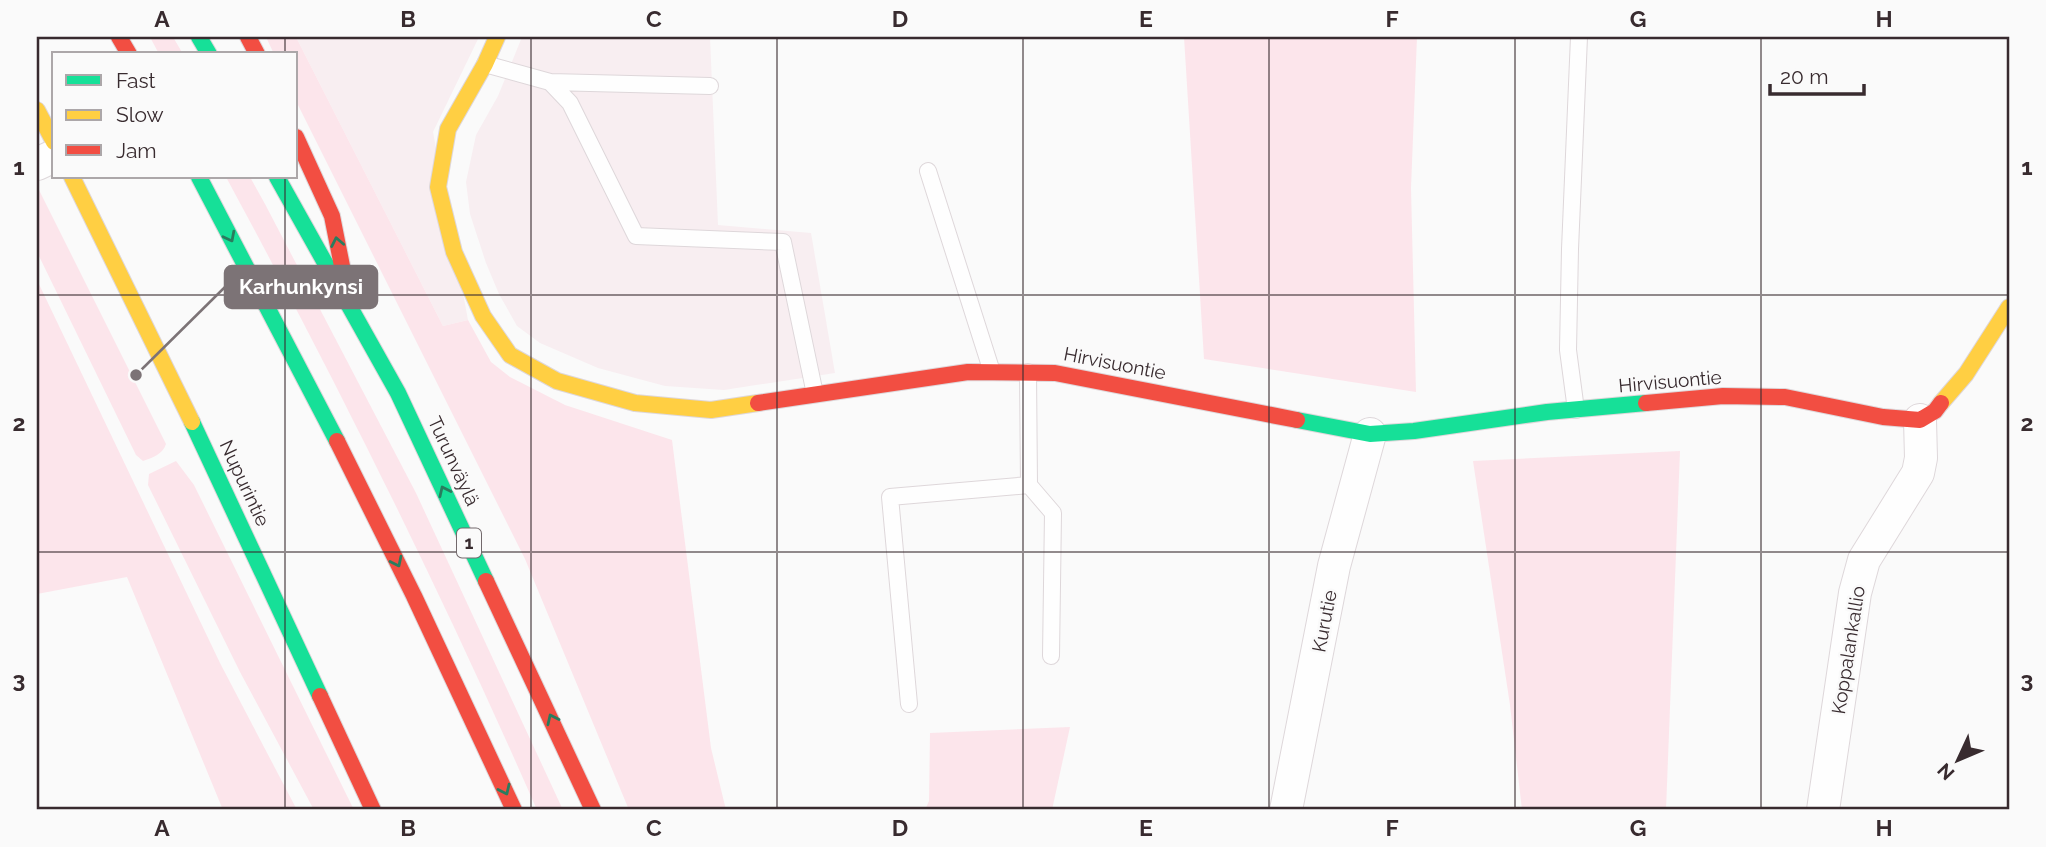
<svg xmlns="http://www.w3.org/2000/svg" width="2046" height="847" viewBox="0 0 2046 847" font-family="Raleway,sans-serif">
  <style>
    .built { fill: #f8eef1 }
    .green { fill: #fce5eb }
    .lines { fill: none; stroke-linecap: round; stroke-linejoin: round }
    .lane-casing { stroke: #ded7da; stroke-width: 18 }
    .street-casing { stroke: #ded7da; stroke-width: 34 }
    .fast-casing { stroke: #ded7da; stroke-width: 18 }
    .slow-casing { stroke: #ded7da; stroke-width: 18 }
    .jam-casing { stroke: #ded7da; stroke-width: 18 }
    .lane { stroke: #fefefe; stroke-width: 16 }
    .street { stroke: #fefefe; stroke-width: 32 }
    .fast { stroke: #16e098; stroke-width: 16 }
    .slow { stroke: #ffcf43; stroke-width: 16 }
    .jam { stroke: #f24e42; stroke-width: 16 }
    .oneway { stroke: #297c5e }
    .grid { fill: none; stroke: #382b2f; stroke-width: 2; stroke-opacity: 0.55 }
    .labels { text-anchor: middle; stroke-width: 5; stroke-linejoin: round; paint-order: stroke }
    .shield { fill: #fafafa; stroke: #72696c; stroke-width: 2 }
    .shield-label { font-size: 18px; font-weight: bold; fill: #382b2f }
    .street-label { font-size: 19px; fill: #382b2f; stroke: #fafafa }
    .leader { fill: none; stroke: #7c7376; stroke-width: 2.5 }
    .callout-dot { fill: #7c7376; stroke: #fafafa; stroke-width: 2.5 }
    .callout { fill: #7c7376; stroke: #7c7376; stroke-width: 2.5 }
    .callout-label { font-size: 21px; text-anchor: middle; font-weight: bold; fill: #fff }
    .neatline { fill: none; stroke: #382b2f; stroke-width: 2.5 }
    .grid-label { font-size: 23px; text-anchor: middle; font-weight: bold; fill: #382b2f }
  </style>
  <rect width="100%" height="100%" fill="#fafafa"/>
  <path class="built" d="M296 37H479L433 132 468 320 443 326Z
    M522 37H710L718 225 811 233 835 373 724 390 665 386 598 368 540 343 517 326 499 294 486 263 470 214 466 182 476 135 498 96Z"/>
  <path class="green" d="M150 37H173L183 54H159Z
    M266 37H296L443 326 468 320 491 362 510 377 565 405 672 440 711 748 726 810H629L525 559 296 101V54H274Z
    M1184 37H1417L1411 188 1416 392 1204 359Z
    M226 177H250L265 204 416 493 563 810H537C443 595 338 384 226 177Z
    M37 186 166 444C163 454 152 458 143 461L136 455 37 252Z
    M37 280 220 663 297 810H223L127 577 37 594Z
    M1680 451 1666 810H1522L1510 705 1473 461Z
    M176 461 194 485 354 810H314L240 672 148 485 149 474Z
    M1070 727 1052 810H925L929 801 930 733Z"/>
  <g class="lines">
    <g class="lane-casing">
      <path id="lane" d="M485 64 550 82 710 86
        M550 82 570 103 636 236 783 242 815 394
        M928 171 992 372
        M1028 372 1029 485 1053 513 1051 656
        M1576 410 1568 350 1570 249 1579 37
        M909 704 890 497 1029 485"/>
    </g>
    <g class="street-casing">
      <path id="street" d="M37 164 54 156
        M1286 810 1334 566 1370 434
        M1823 810 1855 593 1864 560 1918 473 1921 458 1920 420"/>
    </g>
    <g class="fast-casing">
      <path id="fast" d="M199 37 209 54
        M199 177 337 441
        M277 177 398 393 486 581
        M1297 420 1370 434 1414 431 1547 412 1646 403
        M192 422 320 696"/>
    </g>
    <g class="slow-casing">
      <path id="slow" d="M497 37 485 64 448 129 438 187 454 252 483 316 510 355 557 381 635 403 711 410 758 403
        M37 110 54 142
        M72 177 192 422
        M1941 403 1966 374 2009 307"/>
    </g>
    <g class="jam-casing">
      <path id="jam" d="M119 37 129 54
        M248 37 257 54
        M296 137 332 216 344 276
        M758 403 968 372 1055 373 1297 420
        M1646 403 1723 396 1785 397 1883 417 1920 420 1935 411 1941 403
        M337 441 414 596 514 810
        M486 581 593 810
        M320 696 373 810"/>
    </g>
    <use href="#lane" class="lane"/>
    <use href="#street" class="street"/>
    <use href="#fast" class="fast"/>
    <use href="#slow" class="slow"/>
    <use href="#jam" class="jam"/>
  </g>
  <defs><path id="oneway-chevron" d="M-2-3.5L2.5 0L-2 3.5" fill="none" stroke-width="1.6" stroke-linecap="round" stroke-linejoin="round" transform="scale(1.75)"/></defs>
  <g class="oneway">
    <use href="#oneway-chevron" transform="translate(230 237) rotate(63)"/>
    <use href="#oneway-chevron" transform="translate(337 242) rotate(-101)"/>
    <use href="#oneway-chevron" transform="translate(444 491) rotate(-115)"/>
    <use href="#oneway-chevron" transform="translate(397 562) rotate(64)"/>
    <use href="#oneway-chevron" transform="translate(552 719) rotate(-115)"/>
    <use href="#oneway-chevron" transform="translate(505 790) rotate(65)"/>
  </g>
  <path class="grid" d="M285 37V54M531 37V810M777 37V810M1023 37V810M1269 37V810M1515 37V810M1761 37V810M285 177V810M37 295H2009M37 552H2009"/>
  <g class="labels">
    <rect class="shield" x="457" y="528.5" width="24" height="29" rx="5"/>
    <g class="shield-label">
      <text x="469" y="549">1</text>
    </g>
    <g class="street-label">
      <text transform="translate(1115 363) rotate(11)" y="7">Hirvisuontie</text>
      <text transform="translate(1670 381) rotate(-5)" y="7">Hirvisuontie</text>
      <text transform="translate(454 461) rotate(65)" y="7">Turunväylä</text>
      <text transform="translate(245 483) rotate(65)" y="7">Nupurintie</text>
      <text transform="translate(1324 621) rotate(-79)" y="7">Kurutie</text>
      <text transform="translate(1848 650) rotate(-81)" y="7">Koppalankallio</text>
    </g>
  </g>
  <path class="leader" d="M136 375L225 287"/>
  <circle class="callout-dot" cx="136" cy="375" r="7"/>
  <rect class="callout" x="225" y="266" width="152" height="42" rx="7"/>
  <g class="callout-label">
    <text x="301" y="294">Karhunkynsi</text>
  </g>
  <rect width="2046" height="847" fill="none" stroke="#fafafa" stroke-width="77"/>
  <rect x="52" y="52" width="245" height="126" fill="#fafafa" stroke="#aca7a9" stroke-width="2"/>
  <rect x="66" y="75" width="35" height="10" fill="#16e098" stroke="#aca7a9" stroke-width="2"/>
  <text x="116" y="88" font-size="21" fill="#382b2f">Fast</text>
  <rect x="66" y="110" width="35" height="10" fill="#ffcf43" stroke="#aca7a9" stroke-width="2"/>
  <text x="116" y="122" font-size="21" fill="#382b2f">Slow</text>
  <rect x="66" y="145" width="35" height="10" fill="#f24e42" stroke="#aca7a9" stroke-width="2"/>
  <text x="116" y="158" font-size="21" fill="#382b2f">Jam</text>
  <g transform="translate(1958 760) rotate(226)" stroke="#fafafa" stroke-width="5" paint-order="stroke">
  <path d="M0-5L12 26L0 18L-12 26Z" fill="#382b2f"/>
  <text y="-10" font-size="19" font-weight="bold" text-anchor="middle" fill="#382b2f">N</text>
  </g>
  <path d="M1770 84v10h94v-10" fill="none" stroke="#382b2f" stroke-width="3.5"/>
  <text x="1780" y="84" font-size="21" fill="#382b2f" stroke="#fafafa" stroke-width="5" paint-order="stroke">20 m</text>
  <rect x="38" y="38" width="1970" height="770" class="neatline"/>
  <g class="grid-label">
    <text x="162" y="27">A</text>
    <text x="408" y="27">B</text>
    <text x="654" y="27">C</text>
    <text x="900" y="27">D</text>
    <text x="1146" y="27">E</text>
    <text x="1392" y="27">F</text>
    <text x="1638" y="27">G</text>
    <text x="1884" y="27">H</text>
    <text x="19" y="175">1</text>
    <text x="2027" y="175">1</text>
    <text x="19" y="431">2</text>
    <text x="2027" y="431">2</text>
    <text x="19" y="688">3</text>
    <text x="2027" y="688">3</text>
    <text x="162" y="836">A</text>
    <text x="408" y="836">B</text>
    <text x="654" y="836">C</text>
    <text x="900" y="836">D</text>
    <text x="1146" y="836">E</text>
    <text x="1392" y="836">F</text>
    <text x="1638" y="836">G</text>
    <text x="1884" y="836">H</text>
  </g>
</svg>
